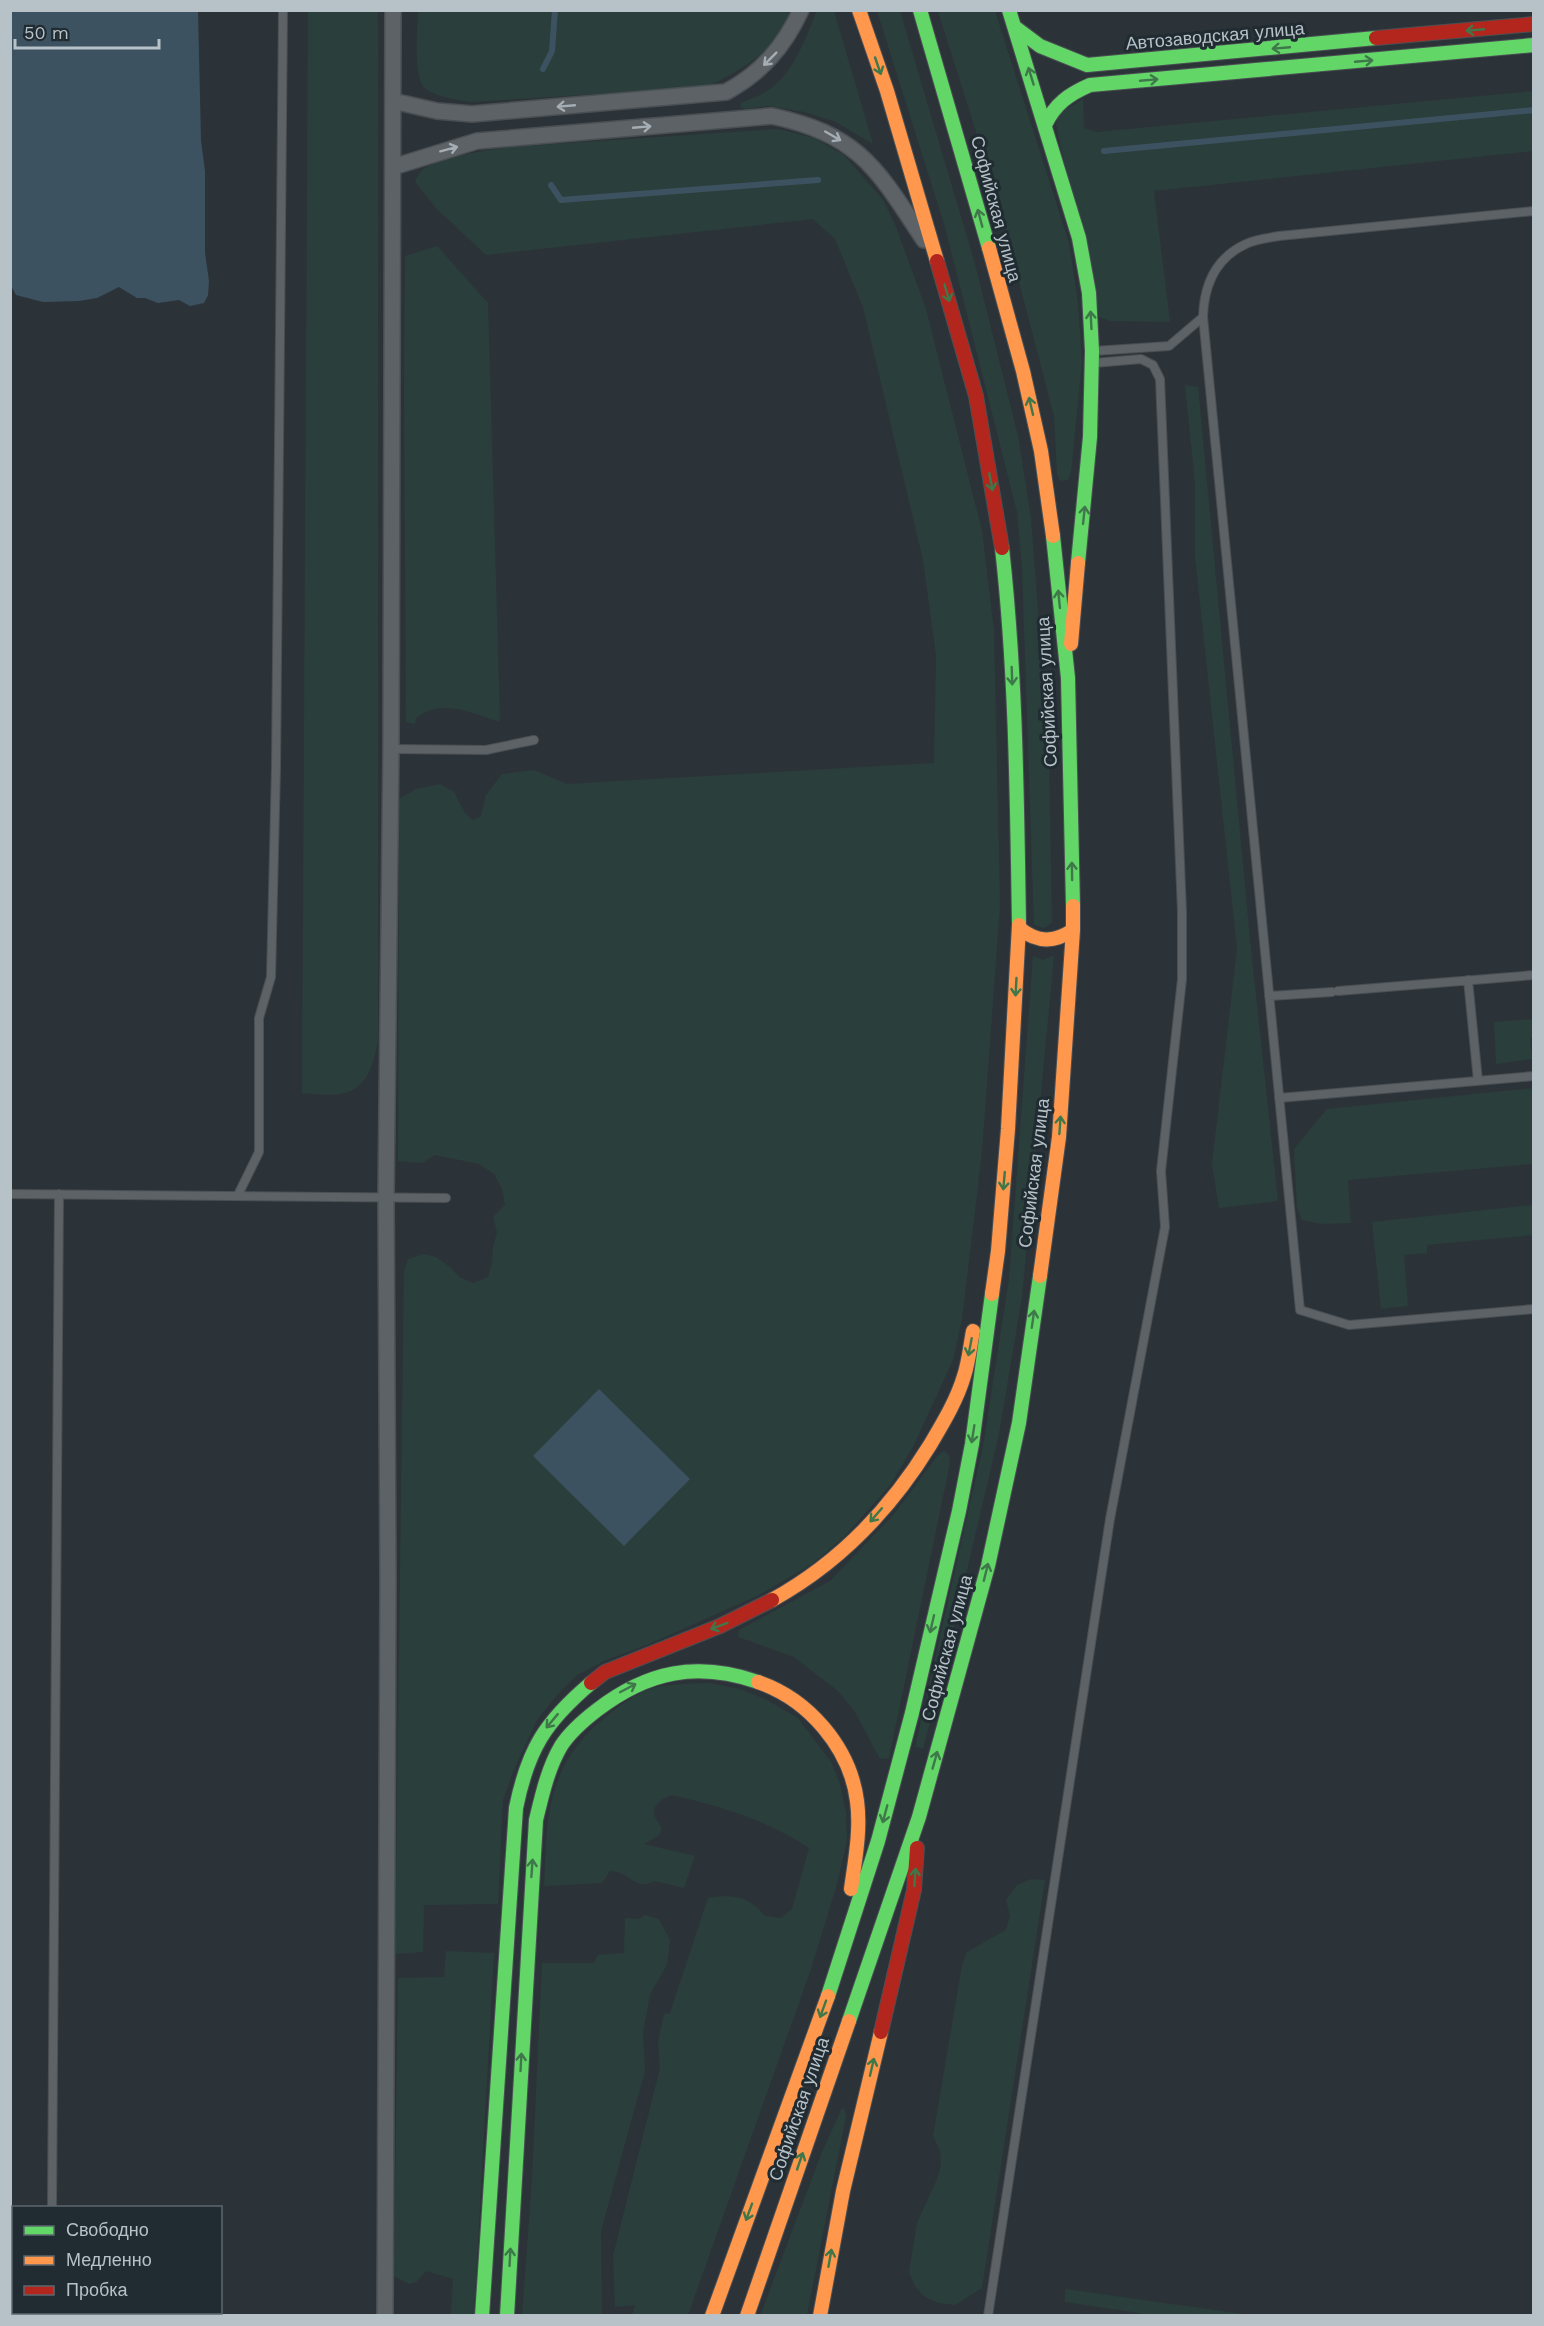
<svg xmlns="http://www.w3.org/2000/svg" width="1544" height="2326" viewBox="0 0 1544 2326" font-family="'Work Sans',sans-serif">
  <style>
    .green { fill: #2a3e3c }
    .water { fill: #3d5260 }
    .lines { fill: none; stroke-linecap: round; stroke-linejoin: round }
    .stream { stroke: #3d5260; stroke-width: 6 }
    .lane-casing { stroke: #4a4f53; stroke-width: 10 }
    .street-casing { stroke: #4a4f53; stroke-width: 18 }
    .fast-casing { stroke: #4a4f53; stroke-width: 16 }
    .slow-casing { stroke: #4a4f53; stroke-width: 16 }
    .jam-casing { stroke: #4a4f53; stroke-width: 16 }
    .lane { stroke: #5c6266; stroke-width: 8 }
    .street { stroke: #5c6266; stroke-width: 15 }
    .fast { stroke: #63d668; stroke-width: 14 }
    .slow { stroke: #ff974d; stroke-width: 14 }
    .jam { stroke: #b3261e; stroke-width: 14 }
    .oneway { stroke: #3e784a }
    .oneway2 { stroke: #a5aeb4 }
    .labels { text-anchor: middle; stroke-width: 6; stroke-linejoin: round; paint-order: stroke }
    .street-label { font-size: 18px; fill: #b7c1c8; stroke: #202b32 }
  </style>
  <rect width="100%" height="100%" fill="#2c3338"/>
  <path class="green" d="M817 10 834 11 873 144 834 121 804 112 768 106 745 109 740 107 741 103C750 99 759 96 767 91 793 75 806 38 817 10Z
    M308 11H378V1041C368 1092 353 1099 302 1093Z
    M418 11H791C788 20 782 33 776 40 761 57 727 79 705 87L471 102C456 99 438 98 426 89 412 79 418 27 418 11Z
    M877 11H900L975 264 1018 436 1031 518 1049 757 1052 923 1044 928 1034 925 1022 567 1017 512 945 227Z
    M938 11H995L1069 243 1078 303 1082 362 1071 473 1068 480 1060 481 1057 474 1054 416 999 205Z
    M1533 91V151L1154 191 1170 322 1110 321 1099 317 1056 125 1059 113 1083 99 1084 128 1097 132Z
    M778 129 814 138 844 155 883 200 896 227 926 309 982 531 994 631 1000 905 982 1152 962 1319 953 1360 914 1445 891 1484 845 1536 812 1564 759 1595 649 1644 606 1660 577 1675 556 1696 537 1720 513 1772 503 1800 498 1904 424 1905 423 1952 395 1954 404 1271 408 1259 423 1254 436 1257 450 1267 459 1277 473 1283 488 1277 492 1263 493 1248 497 1232 493 1217 505 1205 502 1188 494 1174 479 1164 435 1155 422 1163 398 1161 399 799 416 789 440 784 454 792 465 813 473 820 481 816 486 795 502 774 534 770 567 784 934 763 936 655 923 560 863 307 835 239 813 219 486 255 436 208 415 182C417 177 419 173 422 170 437 157 489 150 509 147Z
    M437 246 488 303 500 722C471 713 443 697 416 718L415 724 406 722 404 398 405 256Z
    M1185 385 1198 387 1251 949 1278 1201 1219 1208 1212 1164 1237 949 1195 556V484Z
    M1054 955 1022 1297 999 1434 941 1681 923 1748 915 1747 983 1446 1009 1279 1033 956 1043 960Z
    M1533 1019V1038L1530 1039 1532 1059 1496 1064 1494 1022Z
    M1533 1088V1164L1348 1180 1351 1223 1322 1224 1302 1220 1297 1208 1294 1149 1327 1109Z
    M1533 1205V1235L1427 1245V1253L1404 1255 1408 1306 1381 1309 1372 1222Z
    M944 1451 949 1456 950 1463 889 1758 880 1759 855 1712 838 1691 794 1657 738 1637 739 1630 830 1581 894 1514 938 1455Z
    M709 1683 740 1689 767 1700 798 1718 831 1762 840 1784 846 1812 847 1841 837 1884 811 1969 688 2315H632L635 2305 615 2307 613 2256 660 2068 658 2042 664 2014 670 2013 708 1898C732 1894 749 1896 765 1916L781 1918 792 1909 809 1848C767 1820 720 1806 672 1795 663 1798 650 1805 655 1817 657 1822 660 1824 662 1830L658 1836 644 1844 695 1856 684 1888 654 1881C636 1892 628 1870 610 1871L602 1883 544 1886C546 1857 545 1827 552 1799 563 1758 582 1735 614 1710 625 1702 637 1694 650 1689 669 1683 690 1684 709 1683Z
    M1031 1879 1045 1880 982 2288 955 2305 939 2303 925 2297 915 2286 909 2272 917 2223 937 2179 941 2165 940 2150 933 2136 962 1966 967 1952 1006 1930 1010 1916 1006 1900 1016 1886Z
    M645 1915 659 1919 670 1940 667 1965 650 1994 643 2033 645 2071 601 2231 602 2315H522L532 2179 542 1963H594L598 1955 624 1953 625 1918 639 1919Z
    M446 1951 494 1953 474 2315H451L453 2279 426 2271 416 2282 409 2284 394 2276 398 1978 444 1977Z
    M842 2108 844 2109 846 2116 807 2315 760 2316 822 2152Z
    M1065 2289 1250 2315H1152L1065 2302Z"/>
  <path class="water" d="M11 10 198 11 201 141 205 171V253L209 281 208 295 204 303 190 306 179 300 158 303 145 298H137L119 287 97 298 79 301 43 302 16 295 10 284Z
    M599 1389 690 1479 624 1546 533 1456Z"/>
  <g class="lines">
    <path class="stream" d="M543 69 552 51 555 10
      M1104 151 1534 110
      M551 185 561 200 818 180"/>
    <g class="lane-casing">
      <path id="lane" d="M1534 211 1279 236C1269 238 1256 239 1246 244 1215 258 1204 286 1203 317L1300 1310 1349 1325 1534 1309
        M1094 351 1169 346 1203 317
        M391 749 486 750 534 740
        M1468 980 1478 1081
        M1338 991 1534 975
        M1269 996 1332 992
        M1279 1098 1534 1076
        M10 1194 446 1198
        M238 1195 259 1152V1018L271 977 276 767 283 10
        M52 2208 59 1194
        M51 2316V2312
        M988 2316 1110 1519 1165 1227 1161 1171 1182 979V912L1160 379 1153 365 1141 359 1094 363"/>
    </g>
    <g class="street-casing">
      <path id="street" d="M393 101 437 111 472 114 726 92C761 73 784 47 801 10
        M393 167 477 141 772 116C860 135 877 169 924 240
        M385 2316 388 1581 386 1197 391 749 393 10"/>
    </g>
    <g class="fast-casing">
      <path id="fast" d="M920 10 989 248
        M1009 10 1079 238 1089 293 1092 351 1090 437 1078 563
        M1016 28 1040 46 1087 65 1376 38
        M1045 125C1055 104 1069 94 1090 85L1534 45
        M1053 536 1068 678 1073 906
        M1002 548C1016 673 1017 799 1019 925
        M828 1996 878 1841 912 1713 959 1511 972 1444 992 1294
        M849 2021 919 1817 988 1566 1019 1423 1040 1276
        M482 2316 516 1808C528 1749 545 1722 591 1683
        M507 2316 536 1820C542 1795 548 1768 561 1746 570 1732 584 1720 597 1710 648 1671 697 1661 758 1682"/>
    </g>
    <g class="slow-casing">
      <path id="slow" d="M859 10 887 91 937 261
        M989 248 1023 371 1041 451 1053 536
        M1071 644 1078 563
        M1019 928C1037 943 1054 943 1073 930
        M1040 1276 1059 1137 1073 930V906
        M992 1294 998 1251 1008 1129 1019 925
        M772 1600C839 1563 890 1510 930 1445 943 1423 957 1400 964 1376 969 1361 970 1346 973 1331
        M758 1682C808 1699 850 1747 857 1801 861 1830 855 1860 851 1889
        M712 2316 828 1996
        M747 2316 849 2021
        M820 2316 843 2191 881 2032"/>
    </g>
    <g class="jam-casing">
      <path id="jam" d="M1376 38 1534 24
        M937 261 976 396 1002 548
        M591 1683 605 1672 720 1626 772 1600
        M881 2032 914 1890 917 1848"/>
    </g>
    <use href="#lane" class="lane"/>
    <use href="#street" class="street"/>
    <use href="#fast" class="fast"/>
    <use href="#slow" class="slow"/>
    <use href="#jam" class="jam"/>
  </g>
  <defs><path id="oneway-shaft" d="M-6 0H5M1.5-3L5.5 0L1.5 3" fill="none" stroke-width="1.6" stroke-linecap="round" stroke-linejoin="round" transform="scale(1.5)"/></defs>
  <g class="oneway">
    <use href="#oneway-shaft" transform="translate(1475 30) rotate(175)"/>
    <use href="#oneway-shaft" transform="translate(1281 48) rotate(175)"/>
    <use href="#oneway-shaft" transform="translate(1364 61) rotate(-5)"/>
    <use href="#oneway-shaft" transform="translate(878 66) rotate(71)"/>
    <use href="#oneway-shaft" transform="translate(1031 76) rotate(-107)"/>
    <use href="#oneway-shaft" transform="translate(1149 80) rotate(-5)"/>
    <use href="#oneway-shaft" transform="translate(980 218) rotate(-105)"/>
    <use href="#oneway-shaft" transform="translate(947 293) rotate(74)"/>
    <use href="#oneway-shaft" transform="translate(1091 320) rotate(-93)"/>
    <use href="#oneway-shaft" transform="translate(1031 406) rotate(-103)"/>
    <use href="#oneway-shaft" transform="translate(991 482) rotate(79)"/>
    <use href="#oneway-shaft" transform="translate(1084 515) rotate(-84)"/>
    <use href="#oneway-shaft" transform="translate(1059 599) rotate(-96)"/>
    <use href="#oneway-shaft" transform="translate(1012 676) rotate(88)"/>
    <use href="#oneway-shaft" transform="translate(1072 871) rotate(-91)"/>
    <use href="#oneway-shaft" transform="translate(1016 987) rotate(93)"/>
    <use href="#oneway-shaft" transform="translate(1060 1125) rotate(-86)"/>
    <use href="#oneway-shaft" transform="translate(1004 1181) rotate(95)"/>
    <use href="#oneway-shaft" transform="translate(1033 1319) rotate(-82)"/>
    <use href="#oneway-shaft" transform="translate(970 1347) rotate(101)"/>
    <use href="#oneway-shaft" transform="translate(973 1434) rotate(99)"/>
    <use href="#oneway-shaft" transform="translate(876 1515) rotate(131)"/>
    <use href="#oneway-shaft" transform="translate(986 1572) rotate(-76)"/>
    <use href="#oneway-shaft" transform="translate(932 1624) rotate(103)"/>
    <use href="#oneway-shaft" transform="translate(719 1626) rotate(159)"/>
    <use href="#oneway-shaft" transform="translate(628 1688) rotate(-28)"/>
    <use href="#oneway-shaft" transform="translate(552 1721) rotate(130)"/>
    <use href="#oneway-shaft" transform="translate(935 1760) rotate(-74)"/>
    <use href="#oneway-shaft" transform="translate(885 1814) rotate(105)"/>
    <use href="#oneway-shaft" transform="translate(532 1868) rotate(-86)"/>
    <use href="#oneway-shaft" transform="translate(915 1877) rotate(-86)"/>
    <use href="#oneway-shaft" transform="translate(823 2009) rotate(110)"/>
    <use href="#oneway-shaft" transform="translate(521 2062) rotate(-87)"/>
    <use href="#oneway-shaft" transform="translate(872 2067) rotate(-77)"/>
    <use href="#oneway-shaft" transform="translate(800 2161) rotate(-71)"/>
    <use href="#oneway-shaft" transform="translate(749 2212) rotate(110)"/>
    <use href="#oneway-shaft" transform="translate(510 2257) rotate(-87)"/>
    <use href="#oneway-shaft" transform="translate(830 2258) rotate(-80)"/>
  </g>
  <g class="oneway2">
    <use href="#oneway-shaft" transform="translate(770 59) rotate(135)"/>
    <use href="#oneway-shaft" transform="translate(566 106) rotate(175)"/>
    <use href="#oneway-shaft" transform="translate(642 127) rotate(-5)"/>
    <use href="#oneway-shaft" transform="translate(833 136) rotate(30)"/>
    <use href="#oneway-shaft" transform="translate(449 149) rotate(-15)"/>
  </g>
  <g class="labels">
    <g class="street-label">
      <text transform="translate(1215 36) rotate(-5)" y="6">Автозаводская улица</text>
      <text transform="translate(996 209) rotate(75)" y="6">Софийская улица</text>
      <text transform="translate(1047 692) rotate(-93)" y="6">Софийская улица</text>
      <text transform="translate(1034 1173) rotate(-83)" y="6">Софийская улица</text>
      <text transform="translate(947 1648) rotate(-75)" y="6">Софийская улица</text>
      <text transform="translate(799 2109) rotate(-71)" y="6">Софийская улица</text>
    </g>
  </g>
  <rect width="1544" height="2326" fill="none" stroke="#b7c1c8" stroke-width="24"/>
  <rect x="12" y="2206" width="210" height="108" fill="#202b32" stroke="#5c676e" stroke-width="1.5"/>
  <rect x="24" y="2226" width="30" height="9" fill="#63d668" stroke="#5c676e" stroke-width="1.5"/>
  <text x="66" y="2236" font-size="18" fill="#b7c1c8">Свободно</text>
  <rect x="24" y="2256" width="30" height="9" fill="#ff974d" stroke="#5c676e" stroke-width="1.5"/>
  <text x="66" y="2266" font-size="18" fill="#b7c1c8">Медленно</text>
  <rect x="24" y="2286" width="30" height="9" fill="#b3261e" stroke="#5c676e" stroke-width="1.5"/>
  <text x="66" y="2296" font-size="18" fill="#b7c1c8">Пробка</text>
  <path d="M15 39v9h144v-9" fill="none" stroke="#b7c1c8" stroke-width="3"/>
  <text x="24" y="39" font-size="18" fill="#b7c1c8" stroke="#202b32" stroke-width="4.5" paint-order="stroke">50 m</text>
</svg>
